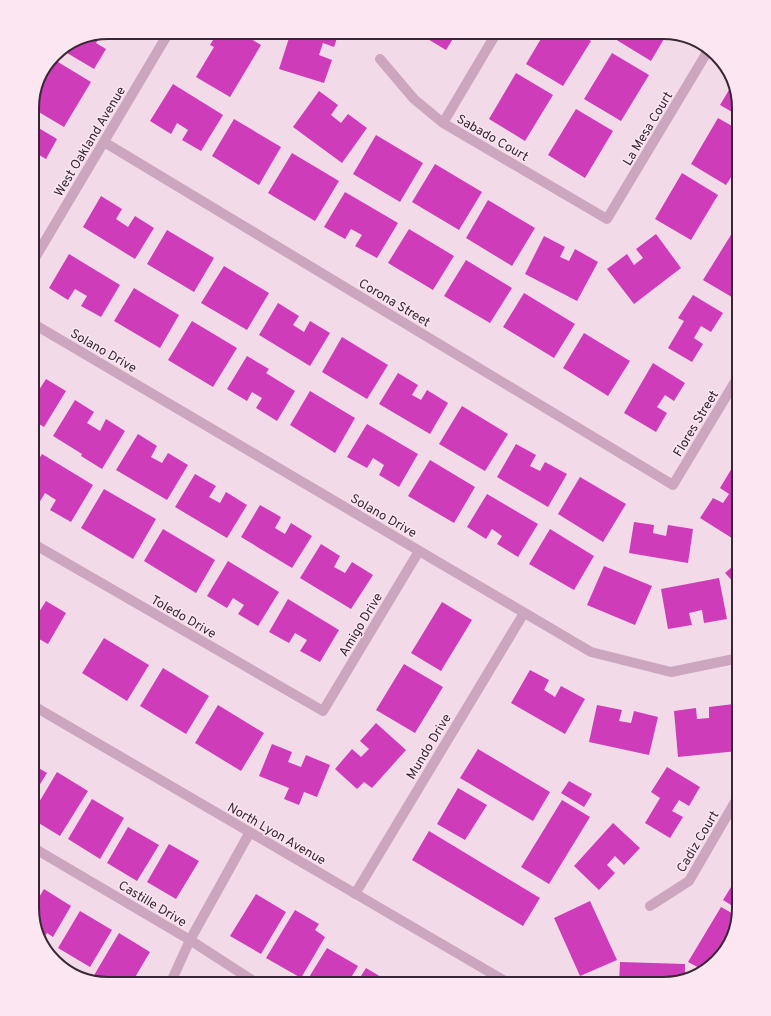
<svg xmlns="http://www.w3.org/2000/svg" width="771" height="1016" viewBox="0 0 771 1016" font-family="Overpass,sans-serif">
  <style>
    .building { fill: #ce3cba }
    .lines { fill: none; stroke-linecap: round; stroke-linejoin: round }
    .minor { stroke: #cca5be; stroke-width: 10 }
    .labels { text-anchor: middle; stroke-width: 3; stroke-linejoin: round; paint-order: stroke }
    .street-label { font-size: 13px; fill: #372734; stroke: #fbe6f2 }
    .rim { fill: none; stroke: #372734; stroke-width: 2 }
  </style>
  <rect width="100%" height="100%" fill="#f3dae8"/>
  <path class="building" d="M218 32H239L261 45 230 97 196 77 214 47 210 45Z
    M291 32H339L334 47 323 43 319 55 332 60 324 83 279 69Z
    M416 32H457L446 50Z
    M545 32H577L591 41 563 86 526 64Z
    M619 32H668L651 61 615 39Z
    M101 35 96 43 106 49 94 69 62 50Z
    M612 53 649 75 621 121 584 99Z
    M53 59 91 82 64 127 32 108 33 99 42 85 39 83Z
    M516 73 553 95 525 141 489 119Z
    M173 84 223 115 201 151 182 140 188 130 177 123 171 134 150 121Z
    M732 85 739 108V116L720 105Z
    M319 91 338 105 331 115 341 123 348 114 367 128 342 163 293 127Z
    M576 109 613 131 585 178 548 155Z
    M718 118 739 130V165L726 185 691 164Z
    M234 119 281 147 259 185 212 156Z
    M32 124 57 139 46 159 34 152 32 156Z
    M376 135 423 163 400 202 353 174Z
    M292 153 339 181 315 221 268 193Z
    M435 164 482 192 459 230 412 202Z
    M32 166 38 170 32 180Z
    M682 173 718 195 691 240 655 219Z
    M345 192 398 223 377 258 355 246 362 235 351 229 345 239 324 227Z
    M101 196 122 209 116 219 128 227 135 216 154 228 135 259 83 227Z
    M488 200 535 228 512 266 466 238Z
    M409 229 454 256 433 290 388 263Z
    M167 230 214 258 194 292 147 264Z
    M734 230 739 233V271L737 274 739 275V293L735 299 703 280Z
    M656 234 681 268 634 304 607 269 627 254 634 265 643 258 636 249Z
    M544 236 565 247 560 257 569 261 575 249 598 262 577 301 525 274Z
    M69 254 120 285 101 317 81 306 87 296 75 289 68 300 49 288Z
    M466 260 512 288 490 323 444 296Z
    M224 266 269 293 247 330 201 303Z
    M134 288 179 315 160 348 114 321Z
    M524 293 575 324 554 358 503 327Z
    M693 295 723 313 711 332 701 326 694 338 703 344 692 362 668 348 684 321 678 318Z
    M278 303 299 316 293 325 304 332 310 321 330 333 310 366 259 335Z
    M192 321 237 348 213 387 168 360Z
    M584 333 630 361 608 396 563 368Z
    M342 337 388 365 367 399 322 372Z
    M247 356 269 369 266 373 295 391 277 421 256 408 262 398 252 392 247 401 227 389Z
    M653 363 685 383 674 401 665 395 657 407 667 413 656 432 624 413Z
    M398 373 418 385 412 395 421 400 427 390 448 403 430 434 379 404Z
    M46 379 66 391 44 427 32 420V386L39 390Z
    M310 391 355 418 335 453 290 425Z
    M75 400 94 412 87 423 100 431 106 419 125 431 102 469 81 456 82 454 53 436Z
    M462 406 508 434 485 471 439 444Z
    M367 424 418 454 399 487 379 475 384 465 373 458 367 468 347 457Z
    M138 434 157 446 151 457 162 463 168 453 188 465 167 500 116 470Z
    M516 444 536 455 530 466 540 471 545 462 567 474 548 507 497 477Z
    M42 454 93 485 71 522 50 510 56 500 45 493 39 503 32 499V470Z
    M430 460 475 487 454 523 408 496Z
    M732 468 739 472V534L735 540 700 518 713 498 723 503 729 494 720 488Z
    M195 474 216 486 209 497 220 503 226 492 247 505 227 538 175 507Z
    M580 477 626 504 603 542 558 514Z
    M104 489 156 519 133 559 81 528Z
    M487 494 538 524 518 557 497 544 502 536 492 529 486 539 467 527Z
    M260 505 281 517 275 528 285 534 291 523 312 536 292 568 241 537Z
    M634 522 654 525 653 533 666 536 668 525 693 529 688 563 629 553Z
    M163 529 215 560 196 593 144 561Z
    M550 529 594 556 574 590 529 564Z
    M321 544 340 556 334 567 345 573 352 562 373 575 351 609 300 578Z
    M228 561 279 592 258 626 238 614 244 605 233 598 227 608 207 596Z
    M739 561V588L725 573Z
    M604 566 652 586 635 625 587 605Z
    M719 578 727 619 704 623 702 610 689 613 692 625 668 629 661 589Z
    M288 599 339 630 320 662 300 651 307 640 295 633 289 643 269 632Z
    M46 601 66 613 48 644 32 635V608L39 612Z
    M442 602 472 620 441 671 411 653Z
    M104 638 149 665 127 701 82 673Z
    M404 664 443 687 415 733 376 710Z
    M163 668 209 696 186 734 140 706Z
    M530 670 549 680 544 690 555 697 561 686 585 699 565 734 511 703Z
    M734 704 738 751 678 757 674 711 696 708 697 719 709 718V707Z
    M218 705 264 733 241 771 195 743Z
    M597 705 622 710 619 721 631 723 634 711 658 717 649 755 589 742Z
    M376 723 406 750 372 788 364 782 357 789 335 769 352 749 361 757 369 749 360 741Z
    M272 744 292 752 288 762 301 767 306 755 330 765 317 797 304 792 299 805 284 799 289 788 259 776Z
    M478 749 550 792 533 821 460 778Z
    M32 764 47 773 32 797Z
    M667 767 700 787 689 806 679 800 672 811 683 817 670 838 645 823 660 798 651 792Z
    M57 772 88 791 60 836 32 819V814Z
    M569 781 592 794 584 807 561 793Z
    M458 788 487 805 465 840 437 824Z
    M92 799 124 818 100 859 68 839Z
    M562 800 590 817 549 884 521 867Z
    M613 823 640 848 624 865 615 856 607 865 615 873 599 890 574 866Z
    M128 827 159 845 137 881 107 863Z
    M429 831 540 898 523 926 412 860Z
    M169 844 199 861 176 899 147 882Z
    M739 874V910L723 900Z
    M44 889 71 906 53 937 47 933 42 942 32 909Z
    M256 894 286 912 261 954 230 936Z
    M590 901 617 960 580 976 554 918Z
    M721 907 737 916 729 946 705 971 688 962Z
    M295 910 319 924 315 930 325 937 301 978 266 958Z
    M80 911 112 930 90 967 58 948Z
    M119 933 150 952 131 984H108L103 983 93 977Z
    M327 948 358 966 347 984H310L306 982Z
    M620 962 685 964V977L663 984H619Z
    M366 968 393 984H356Z"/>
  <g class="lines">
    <path class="minor" d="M380 59 414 99 443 123 607 219 709 49
      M443 123 497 32
      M104 142 673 485 739 375
      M32 263 169 32
      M32 323 591 652 671 672 739 658
      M32 543 323 711 419 551
      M32 705 510 984
      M32 847 190 940 258 984
      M355 894 524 613
      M650 906 689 881 739 795
      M170 984 190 940 250 832"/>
  </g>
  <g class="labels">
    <g class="street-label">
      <text transform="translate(647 128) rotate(-59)" y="5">La Mesa Court</text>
      <text transform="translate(493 137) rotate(30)" y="5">Sabado Court</text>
      <text transform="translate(89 141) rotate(-59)" y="5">West Oakland Avenue</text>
      <text transform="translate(395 302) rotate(31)" y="5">Corona Street</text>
      <text transform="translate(104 350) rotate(30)" y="5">Solano Drive</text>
      <text transform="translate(695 423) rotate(-59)" y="5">Flores Street</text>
      <text transform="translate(384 515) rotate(30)" y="5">Solano Drive</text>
      <text transform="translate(184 616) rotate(30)" y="5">Toledo Drive</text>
      <text transform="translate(360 624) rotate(-59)" y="5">Amigo Drive</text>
      <text transform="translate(428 746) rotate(-59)" y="5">Mundo Drive</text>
      <text transform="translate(277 833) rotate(30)" y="5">North Lyon Avenue</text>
      <text transform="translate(697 841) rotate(-59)" y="5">Cadiz Court</text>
      <text transform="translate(153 903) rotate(31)" y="5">Castille Drive</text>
    </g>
  </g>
  <path d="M0 0H771V1016H0ZM108 39H663A69 69 0 0 1 732 108V908A69 69 0 0 1 663 977H108A69 69 0 0 1 39 908V108A69 69 0 0 1 108 39Z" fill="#fbe6f2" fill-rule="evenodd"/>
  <path class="rim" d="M108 39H663A69 69 0 0 1 732 108V908A69 69 0 0 1 663 977H108A69 69 0 0 1 39 908V108A69 69 0 0 1 108 39Z"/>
</svg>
